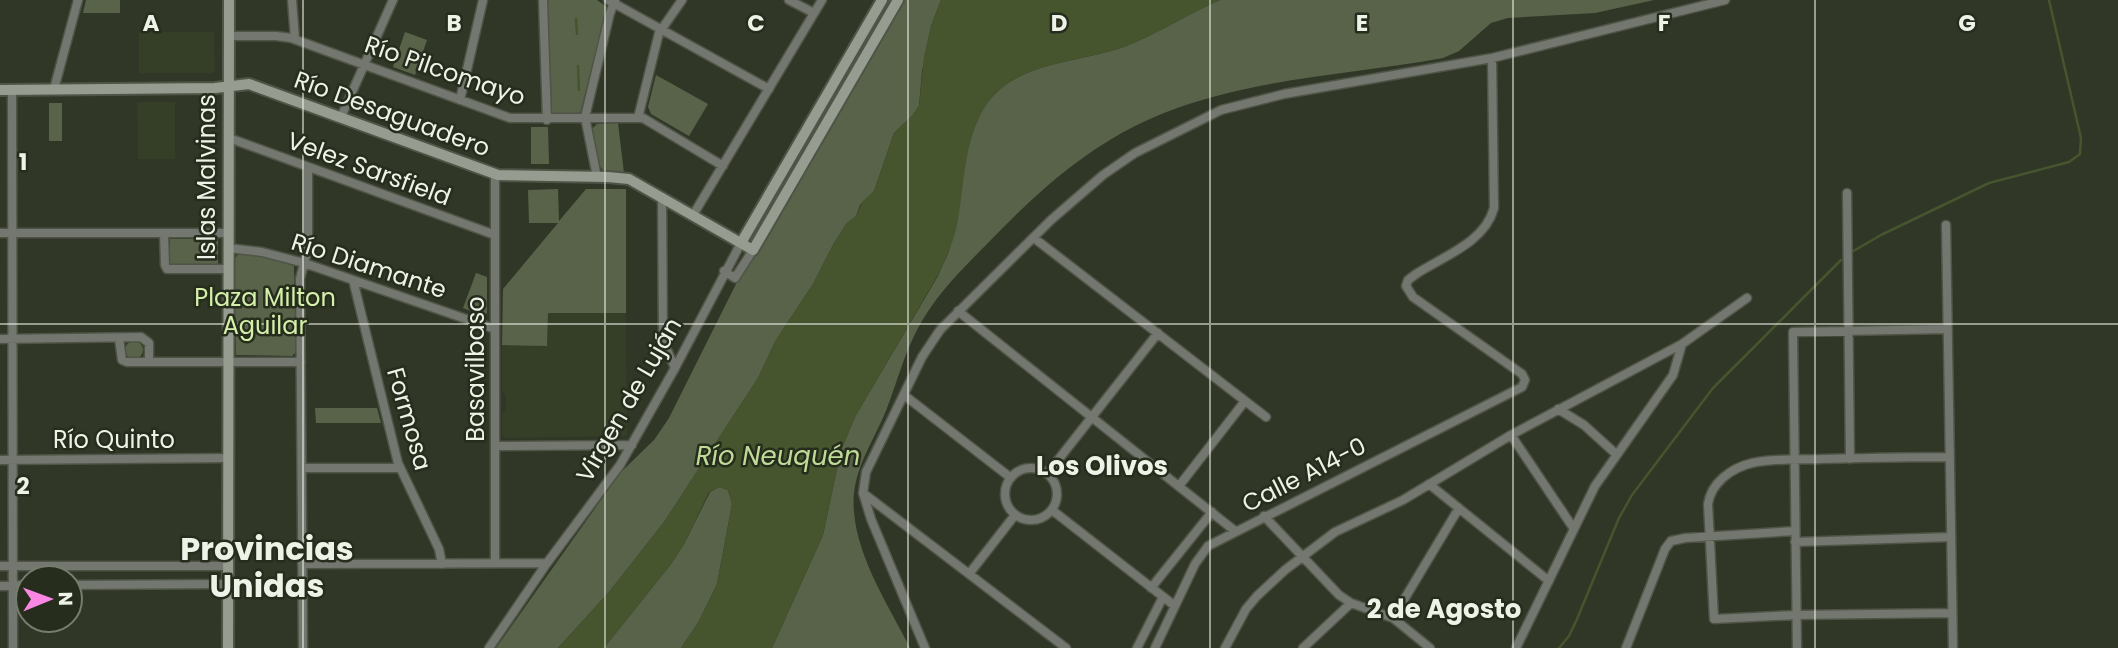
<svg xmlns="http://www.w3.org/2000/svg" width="2118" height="648" viewBox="0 0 2118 648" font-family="Poppins,sans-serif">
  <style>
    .built { fill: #353e27 }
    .green { fill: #59634a }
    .water { fill: #46552d }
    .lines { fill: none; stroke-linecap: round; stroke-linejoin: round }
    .stream { stroke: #46552d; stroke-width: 2.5 }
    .street-casing { stroke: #4e5546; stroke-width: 11 }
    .secondary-casing { stroke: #4e5546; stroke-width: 14 }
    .street { stroke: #73776f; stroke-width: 8 }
    .secondary { stroke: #969c8f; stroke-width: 10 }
    .grid { fill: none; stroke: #eef3e8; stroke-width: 2; stroke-opacity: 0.55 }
    .labels { text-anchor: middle; stroke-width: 5; stroke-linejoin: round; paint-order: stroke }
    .street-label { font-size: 24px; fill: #eef3e8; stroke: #262d1d }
    .park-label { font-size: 24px; fill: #d5f0ab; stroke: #262d1d }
    .water-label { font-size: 26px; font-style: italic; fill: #c0db97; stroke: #262d1d }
    .neighbourhood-label { font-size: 26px; font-weight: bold; fill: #eef3e8; stroke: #262d1d }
    .district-label { font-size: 32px; font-weight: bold; fill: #eef3e8; stroke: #262d1d }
    .grid-label { font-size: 23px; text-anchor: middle; font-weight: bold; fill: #eef3e8; stroke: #262d1d; stroke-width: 5; stroke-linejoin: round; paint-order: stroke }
  </style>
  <rect width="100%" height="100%" fill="#303727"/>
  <path class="built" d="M139 32H214L215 71 212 73H139Z
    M137 102H175V159H138Z
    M547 313H626L627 436 506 438 502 435V414L506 410V396L502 391V345H547Z"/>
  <path class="green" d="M86 0H120V13H83Z
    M547 0H597L607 7 580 114 553 115 550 111Z
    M888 0H893L753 237 751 234Z
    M902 0H941L931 26 922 71 919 106 912 116 894 133 874 191 860 205 856 216 847 223 834 243 813 284 776 340 758 378 664 522 609 592 558 648H496L620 473 654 440 669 418 738 280Z
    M1220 0H1654L1595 13 1508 18 1491 23 1459 51 1443 58C1349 75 1253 78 1164 113 1093 141 1039 190 987 244 961 270 934 297 917 330 904 355 897 382 887 408 873 444 850 472 854 512 858 560 889 606 910 648H772L823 535 841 450 856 415 938 276C941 268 946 259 949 251 962 207 959 157 980 115 1008 59 1078 65 1129 45 1161 32 1189 13 1220 0Z
    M405 32 427 40 415 75 393 67Z
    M656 75 708 104 689 136 651 114 648 107Z
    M49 103H62V141H49Z
    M618 123 624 173 604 172 599 165 592 129 597 124Z
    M531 127H548L549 164H531Z
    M558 189 559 221 586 189H626V313H548L547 346 502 345 503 289 558 223H529L528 190Z
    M170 239H218V265H170Z
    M238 254 266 257 294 266 296 352 292 356 236 355 234 260Z
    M476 273 487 277V313L483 316 463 308Z
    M125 350a9 9 0 1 1 18 0a9 9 0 1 1-18 0Z
    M315 408H377L381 423H316Z
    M719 487 728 490 732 504 717 584 699 621 681 648H604L671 564 684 544 710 492Z"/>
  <path class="water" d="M941 0H1220C1189 13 1161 32 1129 45 1078 65 1007 59 980 116 964 148 964 185 958 220 955 239 946 258 938 275L856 415 841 450 823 535 772 648H681L699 621 717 584 732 504 728 490 719 487 709 492 684 544 671 564 604 648H558L609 592 664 522 758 378 776 340 813 284 834 243 847 223 856 216 863 201 874 191 894 133 912 116 919 106 924 56 931 26Z"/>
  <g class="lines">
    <path class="stream" d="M576 19 577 34
      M578 66 579 90
      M1850 253 1881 235 1989 183 2069 162 2080 154 2081 138 2049 0
      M1559 648 1569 636 1577 619 1619 518 1632 495 1713 388 1841 260"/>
    <g class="street-casing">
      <path id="street" d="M292 0 295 39
        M543 0 547 120
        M608 0 769 89
        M789 0 814 13
        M229 36H276L291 38 510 118H643L723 166
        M54 89 78 0
        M12 90 13 648
        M460 100 483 0
        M341 117 393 0
        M638 118 659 33 682 0
        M229 138 495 235
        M495 174V563
        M597 177 585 117 610 13 615 0
        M1847 193 1850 459
        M662 197 663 341 675 368
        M693 215 822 0
        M1946 225 1953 648
        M0 233H228
        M164 233 165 265 167 269H228
        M1034 238 1266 417
        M228 248 262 252 304 263 495 329
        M724 271 735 278 753 250
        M353 280 398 463 439 549 442 564
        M958 311 1235 531
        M119 338 122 360 127 362H301
        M0 339 141 337 149 343V362
        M904 395 1011 478
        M1558 409 1584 425 1616 454
        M1511 435 1574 529
        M495 446 632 445
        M1950 457C1907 457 1864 458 1821 459 1799 460 1774 458 1752 463 1731 468 1711 483 1708 504L1714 619 1796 615 1952 613
        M0 460 228 458
        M302 468H400
        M1005 494a26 26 0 1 1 52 0a26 26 0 1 1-52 0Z
        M1047 474 1158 333
        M1429 484 1549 581
        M1179 486 1245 401
        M863 493 1066 648
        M1052 510 1175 606
        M1264 516 1339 595 1351 603 1393 618 1430 648
        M1795 542 1951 537
        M302 564 547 563
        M0 566H228
        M969 574 1015 515
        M70 585 228 584
        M0 586 28 585
        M1151 588 1212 512
        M1393 618 1459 508
        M303 648 300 279 308 248V167
        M489 648 547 563 620 465 675 368 741 243
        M925 648 871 519 863 493 866 472 922 357 940 330 1051 220 1103 175 1135 153 1221 110 1284 94 1492 58 1725 0
        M1137 648 1163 597
        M1155 648 1195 564 1208 546 1522 387 1525 380 1522 374 1413 297 1406 286 1408 280 1416 274C1444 256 1485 242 1494 208L1492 58
        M1225 648 1246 609 1257 596 1285 570 1335 532 1403 500 1511 435 1682 344 1747 298
        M1303 648 1351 603
        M1516 648 1595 486 1673 375 1682 344
        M1626 648 1665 549 1671 541 1685 538 1795 531
        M1797 648 1793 332 1948 329"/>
    </g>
    <g class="secondary-casing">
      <path id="secondary" d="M0 90 215 88 249 84 498 175 608 177 629 179 753 250 898 0
        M741 243 882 0
        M228 648 229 0"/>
    </g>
    <use href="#street" class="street"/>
    <use href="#secondary" class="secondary"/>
  </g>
  <path class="grid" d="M303 0V648M605 0V648M908 0V648M1210 0V648M1513 0V648M1815 0V648M0 324H2118"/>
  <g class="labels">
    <g class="street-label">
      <text transform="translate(445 71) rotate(19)" y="8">Río Pilcomayo</text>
      <text transform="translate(392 114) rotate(20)" y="8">Río Desaguadero</text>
      <text transform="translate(369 169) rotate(20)" y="8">Velez Sarsfield</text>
      <text transform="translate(207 177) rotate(-90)" y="8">Islas Malvinas</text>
      <text transform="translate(369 266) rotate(18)" y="8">Río Diamante</text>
      <text transform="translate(476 369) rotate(-90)" y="8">Basavilbaso</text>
      <text transform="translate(629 400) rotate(-60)" y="8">Virgen de Luján</text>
      <text transform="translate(409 419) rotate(74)" y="8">Formosa</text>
      <text x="114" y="448">Río Quinto</text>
      <text transform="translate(1304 475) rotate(-27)" y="8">Calle A14-0</text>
    </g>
    <g class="park-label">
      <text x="265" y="306">Plaza Milton<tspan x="265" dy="28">Aguilar</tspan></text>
    </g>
    <g class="water-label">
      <text x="778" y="465">Río Neuquén</text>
    </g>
    <g class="neighbourhood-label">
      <text x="1102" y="475">Los Olivos</text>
      <text x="1444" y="618">2 de Agosto</text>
    </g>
    <g class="district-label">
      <text x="267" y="560">Provincias<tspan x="267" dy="37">Unidas</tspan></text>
    </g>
  </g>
  <g class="grid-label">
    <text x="151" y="31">A</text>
    <text x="454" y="31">B</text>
    <text x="756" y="31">C</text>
    <text x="1059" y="31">D</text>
    <text x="1362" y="31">E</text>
    <text x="1664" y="31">F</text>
    <text x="1967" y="31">G</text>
    <text x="23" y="170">1</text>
    <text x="23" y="494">2</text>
  </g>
  <g transform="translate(49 599) rotate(89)"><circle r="33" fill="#262d1d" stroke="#767c6e" stroke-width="2"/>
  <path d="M0-5L12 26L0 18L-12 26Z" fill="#fc86e3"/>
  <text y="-10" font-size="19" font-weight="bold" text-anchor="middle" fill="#eef3e8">N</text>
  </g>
</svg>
